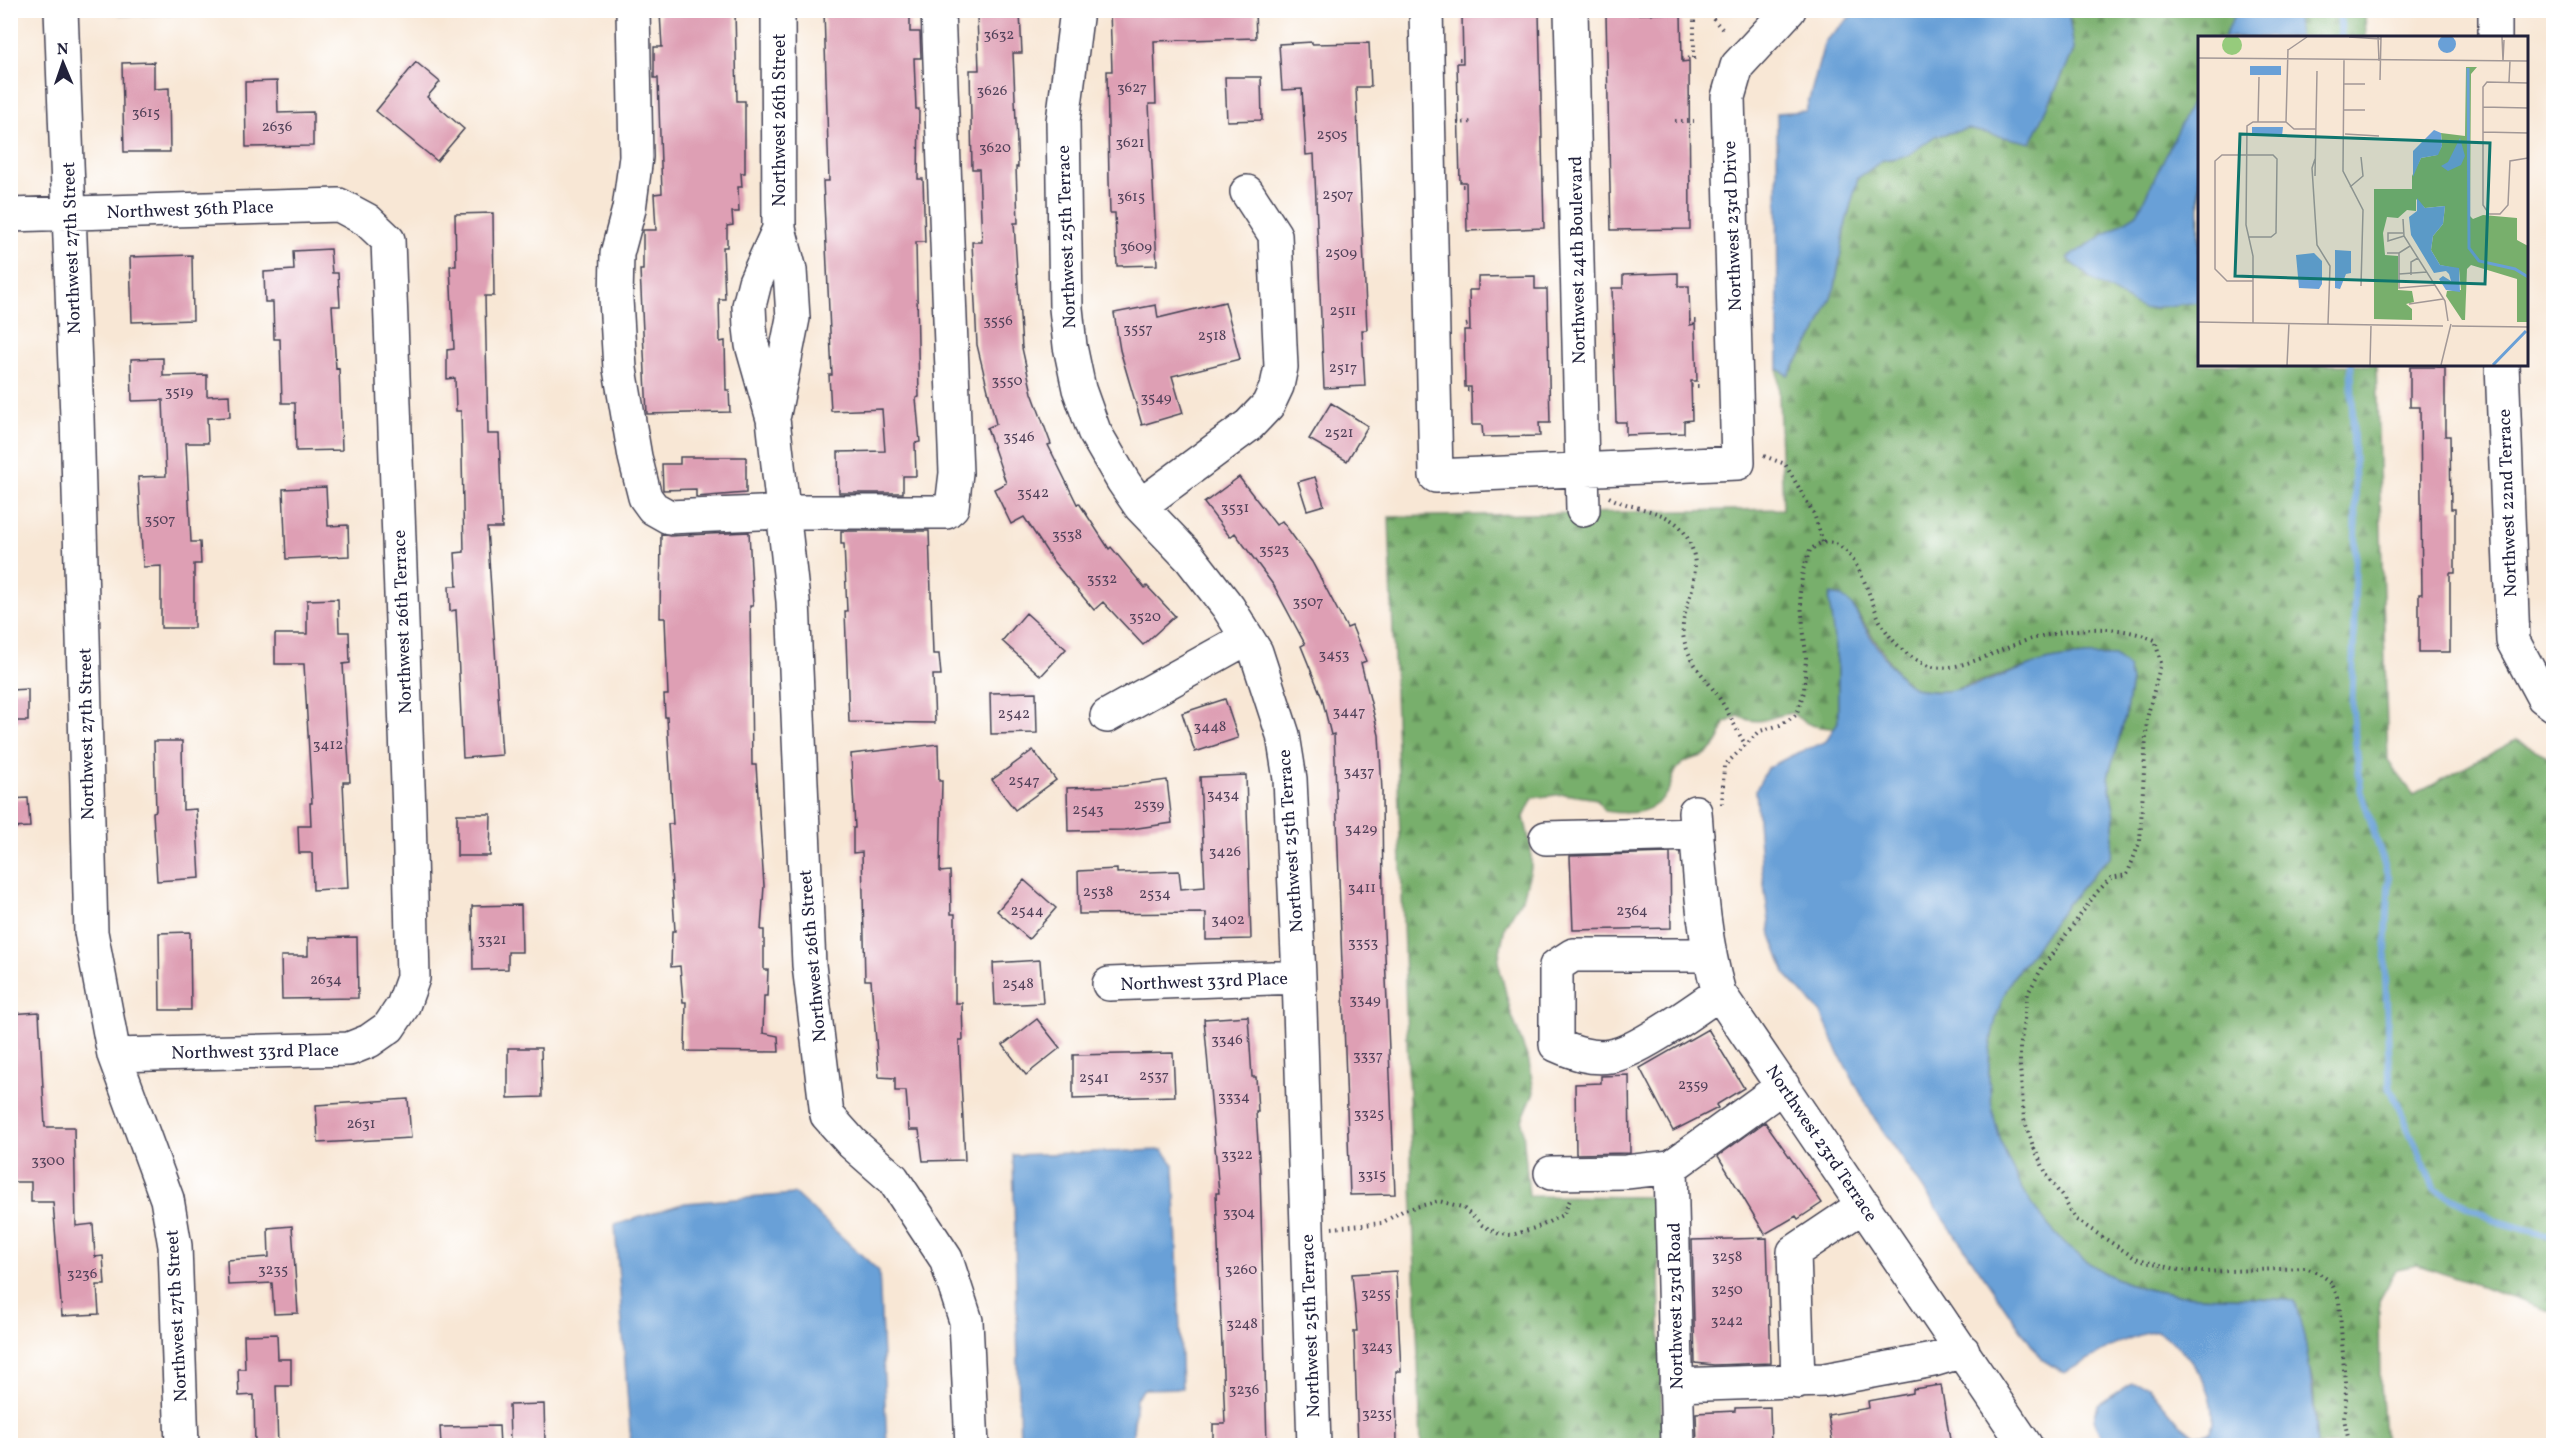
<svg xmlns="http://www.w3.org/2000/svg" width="2564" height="1456" viewBox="0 0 2564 1456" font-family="Vollkorn,serif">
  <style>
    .forest { fill: url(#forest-firs); stroke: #4d6854; stroke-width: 1.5 }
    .water { fill: #69a0d7; stroke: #466189; stroke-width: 1.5 }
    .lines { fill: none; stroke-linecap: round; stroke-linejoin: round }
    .stream { stroke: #69a0d7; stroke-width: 7 }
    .building { fill: #de9fb4 }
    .minor-casing { stroke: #424052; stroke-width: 36 }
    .path { stroke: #424052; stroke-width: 4; stroke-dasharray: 1.5 4.5; stroke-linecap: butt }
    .minor { stroke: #fff; stroke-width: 33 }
    .labels { text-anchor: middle; stroke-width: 6; stroke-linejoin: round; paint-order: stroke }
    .number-label { font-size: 15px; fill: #514159 }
    .street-label { font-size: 18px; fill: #22223b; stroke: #fff }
    .inset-river { fill: none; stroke: #69a0d7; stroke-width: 3 }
    .inset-road { fill: none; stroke: #a29897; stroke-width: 1.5 }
    .view { fill: #0f766e; fill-opacity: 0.15; stroke: #0f766e; stroke-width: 3 }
    .inset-edge { fill: none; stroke: #22223b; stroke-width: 3 }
  </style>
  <defs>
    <pattern id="forest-firs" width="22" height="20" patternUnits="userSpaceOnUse" patternTransform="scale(1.5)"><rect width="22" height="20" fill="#78af6c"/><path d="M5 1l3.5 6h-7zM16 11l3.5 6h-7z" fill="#628e5a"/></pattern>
  </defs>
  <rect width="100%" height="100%" fill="#fff"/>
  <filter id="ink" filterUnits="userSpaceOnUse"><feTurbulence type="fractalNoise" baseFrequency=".0167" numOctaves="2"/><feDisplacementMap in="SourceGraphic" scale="12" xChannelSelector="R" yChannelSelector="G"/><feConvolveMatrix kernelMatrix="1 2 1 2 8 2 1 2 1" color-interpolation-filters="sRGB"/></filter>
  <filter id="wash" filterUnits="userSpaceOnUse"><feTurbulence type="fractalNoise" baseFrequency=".008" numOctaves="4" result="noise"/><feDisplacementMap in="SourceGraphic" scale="24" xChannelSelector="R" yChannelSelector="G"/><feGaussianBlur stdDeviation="1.35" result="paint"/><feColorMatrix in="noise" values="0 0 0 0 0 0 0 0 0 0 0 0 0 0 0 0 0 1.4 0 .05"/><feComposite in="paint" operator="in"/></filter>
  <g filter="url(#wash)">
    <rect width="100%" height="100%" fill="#f8e7d5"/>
    <path class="forest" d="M2068 11H2365L2366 37 2200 38V364L2376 365 2388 761 2414 795 2516 740 2553 759V1311L2418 1265 2397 1269 2379 1301 2380 1386 2385 1445H2317L2313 1383 2294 1301C2235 1293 2170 1304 2115 1278 2074 1259 2041 1223 2020 1184 1985 1121 1976 1050 2009 984 2016 971 2028 959 2036 947 2058 914 2082 884 2111 856L2115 816 2108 777 2125 717 2131 681 2080 655 2046 661 1950 691H1924L1909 685 1897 673 1851 604 1834 639 1838 670V722L1835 728C1816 728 1806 725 1792 713 1769 716 1762 727 1738 716L1725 723C1722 736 1715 750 1702 756 1697 758 1690 759 1685 762 1673 769 1674 778 1669 789 1655 815 1630 815 1604 811L1597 799 1564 794 1533 798 1524 817 1531 848V868L1524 895 1505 926 1498 962 1511 1013 1529 1062 1534 1092 1522 1120 1529 1196 1658 1197 1662 1445H1421L1389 517 1783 509 1778 369 1788 375 1816 333 1835 287 1846 222 1858 178 1883 160 1907 156 1935 136 1968 129 2031 143 2074 50Z"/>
    <path class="water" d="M120 10H351V11L120 15Z
      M1857 11H2068L2074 50 2031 143 1968 129 1935 136 1907 156 1883 160 1858 178 1846 222 1835 287 1816 333 1788 375 1778 369 1777 113 1806 111 1825 41Z
      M2237 11H2296L2299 37H2224Z
      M2199 87V302L2143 309 2095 282 2067 258 2137 214Z
      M1831 594 1840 596 1851 604C1862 624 1892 674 1910 685 1945 706 2010 670 2046 661 2069 656 2091 655 2115 656L2128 667 2131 681 2125 717 2108 777 2115 816 2111 856C2082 884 2058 914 2036 947 2028 960 2016 971 2009 984 1977 1050 1985 1121 2020 1184 2041 1223 2074 1259 2115 1278 2170 1304 2235 1293 2294 1301 2311 1350 2312 1394 2317 1445H2105L2094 1419 2098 1405 2132 1383 2148 1386 2180 1424 2194 1435 2211 1432C2222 1394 2188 1350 2157 1331 2118 1338 2099 1355 2064 1373L2041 1359 1873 1116 1840 1056 1821 1013 1786 975 1771 935 1761 863 1756 790 1767 768 1793 755 1825 742 1838 722V670L1829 600Z
      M1163 1150 1174 1165 1182 1388 1144 1389 1136 1398 1132 1445H1020L1013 1155Z
      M795 1194 879 1271 887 1445H631L615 1225 685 1203Z"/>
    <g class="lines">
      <path class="stream" d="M2340 10 2341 38
        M2351 364 2356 517 2352 708 2361 791 2389 879 2385 966 2390 1087 2434 1188 2495 1221 2554 1237"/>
    </g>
    <g id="blocks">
      <path class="building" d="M699 10H735L737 101H745V173H741L742 187H738L739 212H732L733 225 727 226V247H723L725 299H719L720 342 725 341 726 390H729L730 412 647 414 640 270H643V230H656L654 194 662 193 658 78H654V47H662L660 13Z
        M824 10H910V32H920L921 58H914L916 109H919L918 179H923L925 242H916L919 397 916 398 920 442 915 443 916 476H903V493H839L838 452 885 451 882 409 831 411 829 375H832L823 181H829Z
        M1110 10H1255L1256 38 1154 41 1156 104H1149L1157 265 1117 266 1115 213H1110L1109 180 1107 71H1112Z
        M1539 12 1544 228 1467 231 1466 182H1460L1457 63H1463L1462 14Z
        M1020 13 1022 53H1013L1018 167H1016L1018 223H1014L1022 348 1032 393 1051 444 1048 445 1077 504 1079 503 1109 549 1111 547 1145 588 1147 586 1175 616 1143 645 1103 602 1094 610 1053 561 1024 517 1011 524 994 489 1006 483 987 428 996 424 977 345 972 242H982L979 169H972L970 70H979L977 15Z
        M1681 13 1682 62 1689 61 1690 229 1611 230 1606 15Z
        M1312 42V44L1369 43 1371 87H1356L1367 330H1362L1365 386 1324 388 1314 154 1306 155 1302 89 1282 90 1279 44Z
        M154 62V89L169 88 170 152H124L122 63Z
        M416 62 440 82 427 97 464 129 437 161 376 111Z
        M1225 77H1261L1262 120 1227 121Z
        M277 81 278 113 313 112V146L246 147 245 82Z
        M493 213 494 296H485L488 434H499L502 528H487L502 755 463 758 456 610 450 611 449 586H457L455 553 464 552 461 411H456L455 378 447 379V350L454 349 450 266H456L455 214Z
        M330 249 332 273H338L340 306H332L336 369 339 368 342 450 296 451 295 403H282L280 339H274L273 302H265L264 272 294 270 293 251Z
        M192 255 193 320 132 322 130 257Z
        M1678 273V286H1689L1690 325 1695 324 1697 381H1691L1692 420 1684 421V433L1626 435V422H1616L1612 288H1623V275Z
        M1535 276V289H1547L1550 423H1539L1540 436 1483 437 1482 425H1472L1471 387H1465L1464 330H1470L1469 290H1478V277Z
        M1225 302 1240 359 1172 376 1183 413 1142 425 1120 350 1114 313 1156 305 1158 318Z
        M163 358V376L207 375V396L229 395 230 417 207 418 208 443H186L191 542H200L201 564H194V628H161V566L143 567 138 477 166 476 163 400 132 401 131 359Z
        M2410 367H2445V436H2450L2451 509H2455V573H2450V652H2419V594H2422L2420 407H2410Z
        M1331 403 1368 426 1347 461 1309 439Z
        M680 457H746V493L696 497V489L663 490 662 464H680Z
        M1239 477 1276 525 1282 521 1312 562 1347 628 1352 626 1366 661 1361 663 1379 735 1382 791 1383 907 1395 1194 1350 1195 1334 734 1331 735 1322 698 1301 646 1305 644 1274 586 1235 533 1230 537 1204 503Z
        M1315 477 1324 505 1307 510 1298 482Z
        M326 487 328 526 348 525 349 556 286 559 283 489Z
        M841 531H929L933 654H939L941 675H933L935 723 849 722 845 611H847L844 544H841Z
        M749 532 753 606H750L752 765H756L764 886 761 930H764V970H768L767 996H764L763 1033 778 1036 779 1052 685 1051 686 1002H683L680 966 671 967 672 931H675L668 824H673L667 717H665L664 695H668L665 618H660L661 534 670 536Z
        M338 599 339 632H349L350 663 343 664 350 782H343L348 888 313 890 312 853H299L298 826H311L310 803H312L304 664H275V634H307V600Z
        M1026 613 1066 649 1041 676 1002 641Z
        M28 689V721H10V690Z
        M1036 692 1037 733 991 734 990 693Z
        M1225 699 1238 738 1195 752 1182 713Z
        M154 741H182L183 810 196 809 200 878 157 881 153 812 156 811Z
        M938 744 939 781H942L940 872 950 871 951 914H955V1003H962L963 1040H959L965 1160 923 1161 919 1130H909L906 1091H895V1078L879 1077 871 980H865L862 852 853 853V828H855L851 754Z
        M1033 750 1056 780 1015 810 992 780Z
        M1246 775 1251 939 1206 940V913L1079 914 1078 871 1117 869V873L1179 871 1181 889 1205 887 1200 777Z
        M1167 780 1172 823 1124 830 1068 831 1067 788 1123 786Z
        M28 798 30 827 10 828V799Z
        M457 814H491L490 856H457Z
        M1670 853 1671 928 1573 930 1570 856Z
        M1024 880 1056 908 1029 939 997 911Z
        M521 905 522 952H508V969L473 970 472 906Z
        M190 932 191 1010H160L159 933Z
        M357 937 358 998 282 999 281 956H308V938Z
        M1040 960 1043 1003 995 1005 993 963Z
        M39 1012 45 1127H74L76 1226 93 1224 95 1257 103 1256 105 1285H97L99 1314 62 1316 53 1202H31V1182H10V1014Z
        M1248 1016 1252 1077H1256L1258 1112H1256L1260 1173 1267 1446H1213V1424H1225L1216 1193H1219L1204 1019Z
        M1037 1019 1060 1048 1026 1075 1003 1045Z
        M1708 1029 1744 1088 1716 1105 1718 1108 1673 1131 1640 1068Z
        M508 1048H541L542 1097 508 1098Z
        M1173 1053 1175 1096 1073 1099V1055Z
        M1629 1075 1630 1153 1576 1154 1575 1084 1601 1083V1076Z
        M408 1099 411 1138 318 1143 316 1105Z
        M1765 1122 1822 1203 1798 1219 1796 1216 1765 1234 1718 1156Z
        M292 1226 298 1313 274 1314 272 1283 228 1285 227 1260 269 1257 268 1228Z
        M1767 1238 1771 1363 1714 1365 1695 1363 1692 1240Z
        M1396 1271 1401 1371H1396L1397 1446H1358L1354 1331H1357L1352 1274Z
        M277 1334 278 1359H291V1386H276L278 1446H255L254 1395 239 1396 238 1369H245L244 1335Z
        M1941 1385 1951 1446H1833L1828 1415 1869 1408 1868 1401 1913 1393V1389Z
        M544 1404 545 1442H510L509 1405Z
        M1770 1407 1771 1446H1697L1696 1413 1735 1411V1408Z
        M499 1426 500 1446H441L440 1427Z"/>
    </g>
  </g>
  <g filter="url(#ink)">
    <use href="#blocks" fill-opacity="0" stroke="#424052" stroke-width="1.5"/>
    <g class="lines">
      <g class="minor-casing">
        <path id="minor" d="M61 10 77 417 91 932 114 1055 167 1199 175 1246 182 1446
          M633 10 636 157 629 209 617 254 616 299 620 369 635 457 645 497 653 508 669 517 783 512H946L952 507 956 473 938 10
          M1077 10 1063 121 1066 308 1070 346 1079 389 1094 431 1123 481 1140 506 1190 558 1228 607 1256 652 1283 735 1290 779 1299 977 1314 1446
          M1426 10 1436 476 1738 463 1728 97 1737 66 1789 10
          M1571 10 1583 510
          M2495 10V38
          M10 215 339 205 367 220 388 240 409 812 413 978 403 1006 389 1027 369 1041 349 1049 114 1055
          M779 229 755 282 749 306 750 327 752 345 773 419 793 601 809 965 827 1115 852 1143 893 1179 946 1259 966 1321 972 1446
          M2502 364 2513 641 2543 697 2554 705
          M774 414 793 318 790 270 779 229 778 10
          M1140 506 1249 425 1268 405 1277 386 1281 367 1275 235 1247 192
          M1107 716 1247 638
          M1695 812C1700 873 1702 934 1719 993L2026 1446
          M1546 838 1697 834
          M1709 955H1573L1556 966V1045C1574 1053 1591 1059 1610 1056 1636 1053 1696 1009 1719 993
          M1109 984 1299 977
          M1671 1167 1678 1446
          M1551 1173 1626 1172 1671 1167 1783 1086
          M1798 1382 1794 1252 1864 1205
          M1676 1385 1824 1380 1933 1360 1963 1351"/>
      </g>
      <path class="path" d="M1705 10 1724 31
        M1459 59H1463
        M1682 59 1694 58V10
        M1675 121H1694
        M1457 123 1473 122
        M1689 182H1694
        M1462 186H1466
        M1689 321H1698
        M1466 325 1470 324
        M1691 386H1699
        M1467 390H1471
        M1764 456 1785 464 1814 514 1823 542
        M1609 497C1638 513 1674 507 1689 541 1696 556 1696 568 1693 585 1690 599 1681 619 1683 634 1687 663 1709 680 1723 704 1731 717 1737 731 1745 744
        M1722 804 1724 766 1760 731 1780 725 1796 715 1804 692 1806 657 1800 593 1803 570 1810 550C1813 548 1818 544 1822 543 1855 535 1870 601 1880 621 1890 640 1906 656 1926 665 1955 677 2005 645 2035 638 2076 628 2115 623 2155 640L2161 663 2147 718 2140 841 2127 875 2111 878 2097 892 2042 968 2028 993 2020 1047V1067L2024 1119 2033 1146 2049 1179 2064 1199 2075 1219 2135 1258 2179 1270 2203 1272 2306 1268 2320 1274 2331 1282 2339 1300 2346 1397 2344 1419 2350 1446
        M1332 1228 1382 1223 1404 1210 1439 1201 1462 1207 1482 1225 1499 1234 1512 1235 1541 1226 1564 1214 1570 1200"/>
      <use href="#minor" class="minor"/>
    </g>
  </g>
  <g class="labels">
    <g class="number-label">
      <text x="999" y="39">3632</text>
      <text x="1132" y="92">3627</text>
      <text x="992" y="95">3626</text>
      <text x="146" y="117">3615</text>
      <text x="277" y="131">2636</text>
      <text x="1332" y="139">2505</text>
      <text x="1130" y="147">3621</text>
      <text x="995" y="152">3620</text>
      <text x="1338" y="199">2507</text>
      <text x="1131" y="201">3615</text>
      <text x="1136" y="251">3609</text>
      <text x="1341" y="257">2509</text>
      <text x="1343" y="315">2511</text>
      <text x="998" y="325">3556</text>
      <text x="1138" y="333">3557</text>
      <text x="1212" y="340">2518</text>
      <text x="1343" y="372">2517</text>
      <text x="1007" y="385">3550</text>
      <text x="179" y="396">3519</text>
      <text x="1156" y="402">3549</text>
      <text x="1339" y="437">2521</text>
      <text x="1019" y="441">3546</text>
      <text x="1033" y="497">3542</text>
      <text x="1235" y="512">3531</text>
      <text x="160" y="524">3507</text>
      <text x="1067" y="539">3538</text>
      <text x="1274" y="554">3523</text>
      <text x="1102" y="583">3532</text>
      <text x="1308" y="606">3507</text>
      <text x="1145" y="621">3520</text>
      <text x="1334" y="659">3453</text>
      <text x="1349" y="716">3447</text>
      <text x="1014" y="718">2542</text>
      <text x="1210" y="731">3448</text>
      <text x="328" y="749">3412</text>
      <text x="1359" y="776">3437</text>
      <text x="1024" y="785">2547</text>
      <text x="1223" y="799">3434</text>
      <text x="1149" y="809">2539</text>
      <text x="1088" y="814">2543</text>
      <text x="1361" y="833">3429</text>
      <text x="1225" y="856">3426</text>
      <text x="1362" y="892">3411</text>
      <text x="1098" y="896">2538</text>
      <text x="1155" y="898">2534</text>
      <text x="1027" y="915">2544</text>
      <text x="1632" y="915">2364</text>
      <text x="1228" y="924">3402</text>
      <text x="492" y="944">3321</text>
      <text x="1363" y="947">3353</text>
      <text x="326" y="984">2634</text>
      <text x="1018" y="988">2548</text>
      <text x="1365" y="1004">3349</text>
      <text x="1227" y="1044">3346</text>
      <text x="1368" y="1060">3337</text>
      <text x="1154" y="1080">2537</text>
      <text x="1094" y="1082">2541</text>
      <text x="1693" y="1089">2359</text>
      <text x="1234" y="1101">3334</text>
      <text x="1369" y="1118">3325</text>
      <text x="361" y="1128">2631</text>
      <text x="1237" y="1159">3322</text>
      <text x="48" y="1165">3300</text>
      <text x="1372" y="1179">3315</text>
      <text x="1239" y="1217">3304</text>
      <text x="1727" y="1261">3258</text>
      <text x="273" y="1274">3235</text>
      <text x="1241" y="1274">3260</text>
      <text x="82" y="1278">3236</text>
      <text x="1727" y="1294">3250</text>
      <text x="1376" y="1298">3255</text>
      <text x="1727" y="1325">3242</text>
      <text x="1242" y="1328">3248</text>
      <text x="1377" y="1351">3243</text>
      <text x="1244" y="1394">3236</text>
      <text x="1377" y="1418">3235</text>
    </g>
    <g class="street-label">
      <text transform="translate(779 120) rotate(-90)" y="6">Northwest 26th Street</text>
      <text transform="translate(190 209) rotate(-2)" y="6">Northwest 36th Place</text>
      <text transform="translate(1732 226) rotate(-92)" y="6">Northwest 23rd Drive</text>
      <text transform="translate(1066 237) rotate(-92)" y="6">Northwest 25th Terrace</text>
      <text transform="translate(71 248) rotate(-92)" y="6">Northwest 27th Street</text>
      <text transform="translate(1577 260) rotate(-91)" y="6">Northwest 24th Boulevard</text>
      <text transform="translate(2507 503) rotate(-92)" y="6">Northwest 22nd Terrace</text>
      <text transform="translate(402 622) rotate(-92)" y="6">Northwest 26th Terrace</text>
      <text transform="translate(86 734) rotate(-91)" y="6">Northwest 27th Street</text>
      <text transform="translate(1290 841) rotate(-94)" y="6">Northwest 25th Terrace</text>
      <text transform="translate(812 956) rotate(-95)" y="6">Northwest 26th Street</text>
      <text transform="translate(1204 981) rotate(-2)" y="6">Northwest 33rd Place</text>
      <text transform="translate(255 1051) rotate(-1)" y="6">Northwest 33rd Place</text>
      <text transform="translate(1822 1143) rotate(56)" y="6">Northwest 23rd Terrace</text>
      <text transform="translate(1675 1306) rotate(-91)" y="6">Northwest 23rd Road</text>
      <text transform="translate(176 1316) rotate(-93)" y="6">Northwest 27th Street</text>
      <text transform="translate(1310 1326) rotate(-92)" y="6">Northwest 25th Terrace</text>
    </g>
  </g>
  <g transform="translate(2198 36)">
    <rect width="330" height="330" fill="#f8e7d5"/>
    <path d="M268 31H279L273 38 272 180 275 183 285 179 319 182V204L330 210V286H319V243L273 229 269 233 267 284H264L248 260 249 255 263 254 261 233 242 229 233 214 235 200 245 188 247 170 227 172 218 163V175L209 174 200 182 189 181 185 197 187 219 200 220V254L214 255 216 266 208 268 214 273V284L176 283V153H214V140L223 122 239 119 244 110 243 97 267 100Z" fill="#78af6c"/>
    <path d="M24 9a10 10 0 1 1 20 0a10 10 0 1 1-20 0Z" fill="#96cb7c"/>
    <path d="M240 8a9 9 0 1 1 18 0a9 9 0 1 1-18 0ZM52 30H83V39H52ZM54 91H85L84 100H54ZM236 94 243 97 244 110 240 119 223 122 215 141V115ZM262 102 267 120 263 129 250 135 243 130 250 126ZM219 162 227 172 247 170 245 188 235 200 233 214 242 229 261 232 262 256 248 254 241 243 245 240 253 245 251 238 248 235 236 237 213 199 211 181 219 175ZM137 214 153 215V237L148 238 142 253 137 252ZM116 217 124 225V248L121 253 101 252 98 219Z" fill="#69a0d7"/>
    <path class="inset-river" d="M270 32 271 212 281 225 317 233 330 241M295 329 328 295"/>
    <path class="inset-road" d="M151 1 183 3M180 1 181 25M304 1 305 25M90 14 109 1M0 22 330 25M146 24 145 135 165 174 163 250M305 25 306 4M182 44 183 1M311 46 312 25M330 47 289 46 285 51V169L291 178H302L310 169 312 125 330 122M146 48H167M285 71 330 72M146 74H167M60 86 61 41M88 86 90 13M285 96 330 97M147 98 181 100M117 123 114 132 119 209 132 230 130 288M117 140 119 35M152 151 165 140 163 121M205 183 206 200 247 265 250 285M205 197H190V205L206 200M50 201H73L78 197 79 123 75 119H24L17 125V233L29 245H55M189 217H201L212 210M201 217V252L237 249M201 238 229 236M213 239V226L220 222M211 268 245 263M0 286 245 290M55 287V220L48 189 49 90 55 86H88L96 93H118M254 290 330 291M89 329 91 287M172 329 173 289M243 329 253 288"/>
    <path class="view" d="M42 98 292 107 287 248 37 240Z"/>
    <rect width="330" height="330" class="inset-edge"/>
  </g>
  <rect width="2564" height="1456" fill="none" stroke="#fff" stroke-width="36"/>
  <g transform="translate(63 63) rotate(358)" stroke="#ffffff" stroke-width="4.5" paint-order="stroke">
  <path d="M0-4.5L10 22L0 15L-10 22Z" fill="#22223b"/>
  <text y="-9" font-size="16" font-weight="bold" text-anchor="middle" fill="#22223b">N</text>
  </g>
</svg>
